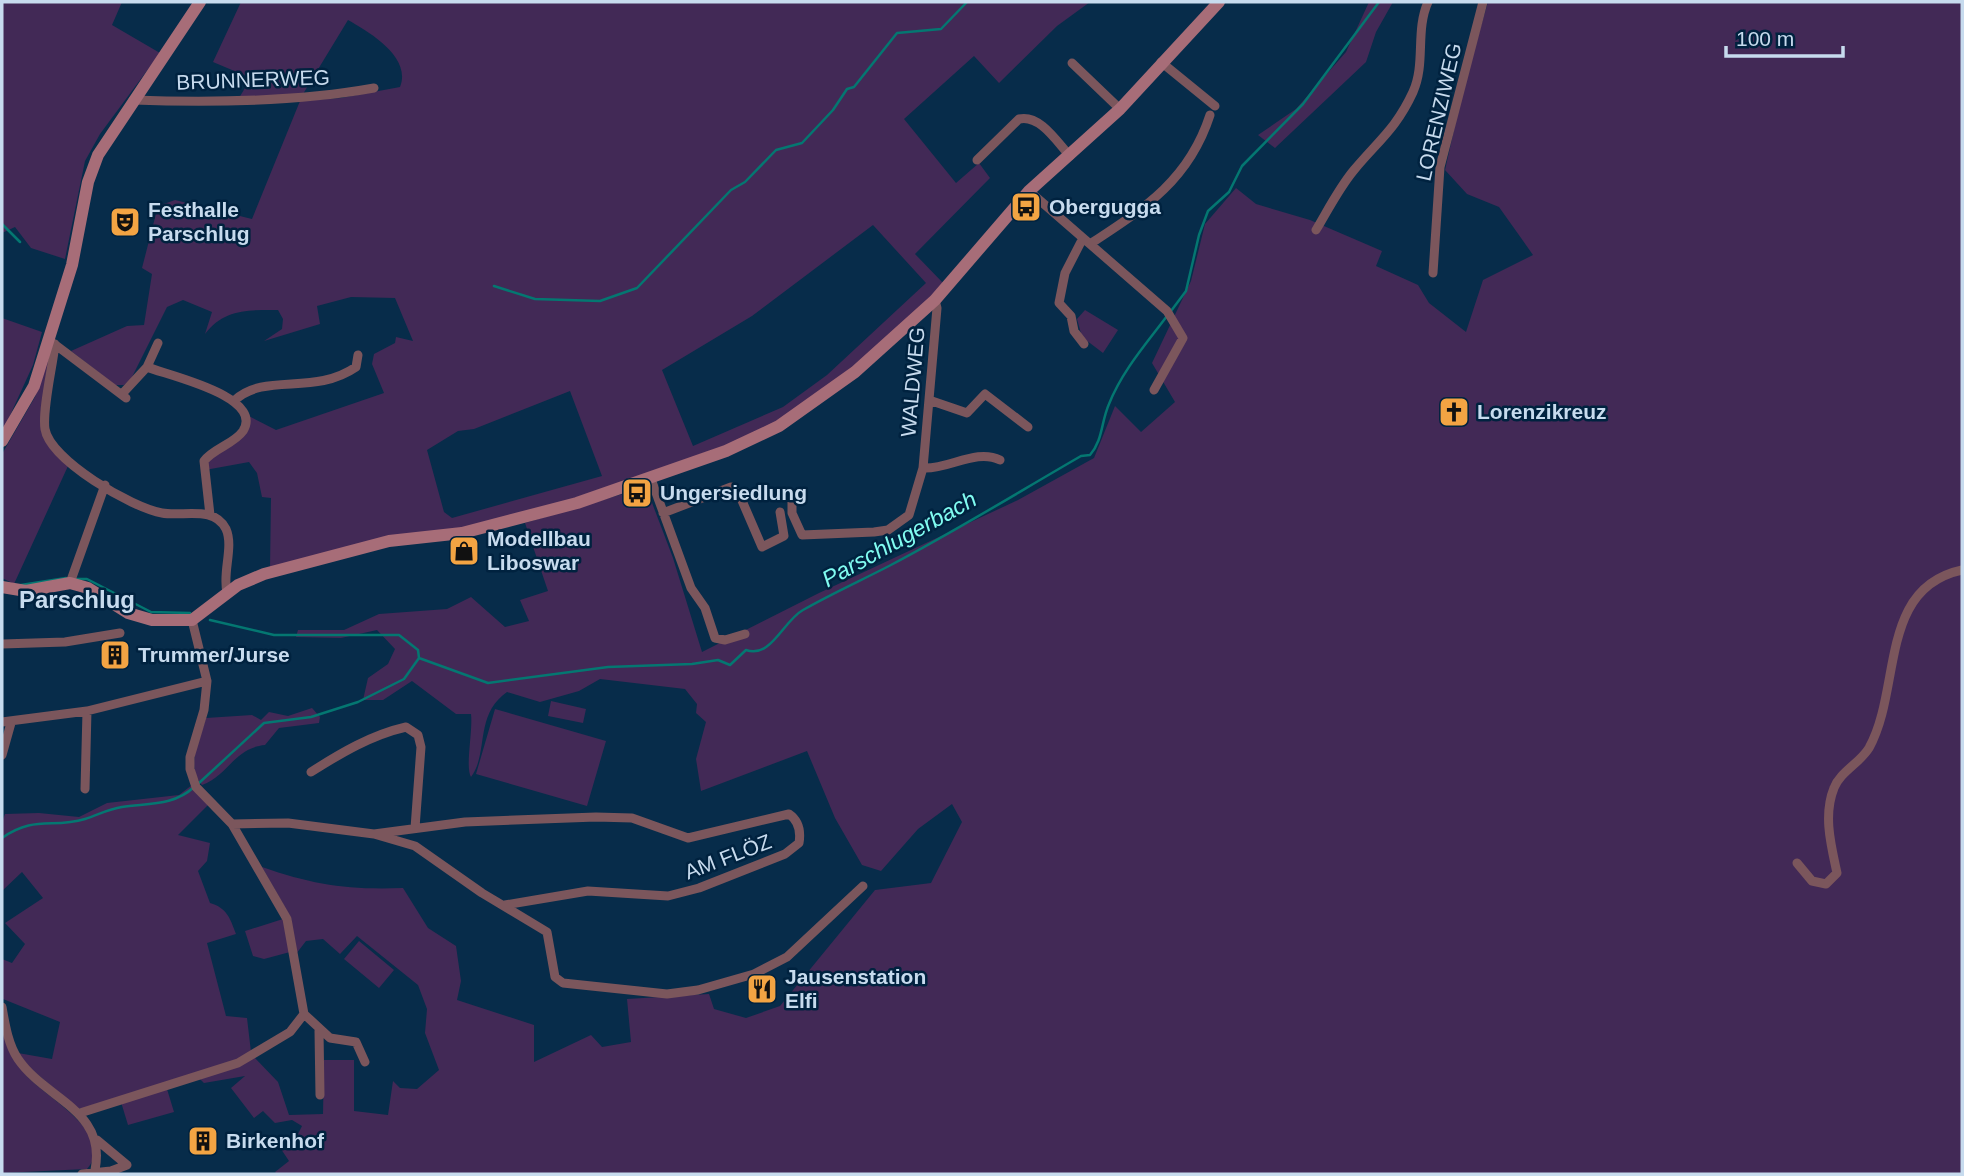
<svg xmlns="http://www.w3.org/2000/svg" width="1964" height="1176" viewBox="0 0 1964 1176" font-family="Arial,sans-serif">
  <style>
    .green { fill: #422956; fill-rule: evenodd }
    .lines { fill: none; stroke-linecap: round; stroke-linejoin: round }
    .stream { stroke: #047771; stroke-width: 2.5 }
    .street { stroke: #7b565c; stroke-width: 9 }
    .secondary { stroke: #a76d78; stroke-width: 12 }
    .labels { text-anchor: middle; stroke-width: 5; stroke-linejoin: round; paint-order: stroke }
    .street-label { font-size: 21px; fill: #c7dbee; stroke: #00223f }
    .poi-label { font-size: 21px; font-weight: bold; fill: #c7dbee; stroke: #00223f; text-anchor: start }
    .water-label { font-size: 23px; font-style: italic; fill: #80fcf1; stroke: #00223f }
    .quarter-label { font-size: 24px; font-weight: bold; fill: #c7dbee; stroke: #00223f }
  </style>
  <rect width="100%" height="100%" fill="#072c4a"/>
  <path class="green" d="M2 2H122L112 25 160 53 100 134 85 161 65 259 31 248 15 227 2 233Z
    M241 2H1090L1057 26 999 83 974 56 904 119 956 183 979 163 990 178 915 254 944 284 912 316 808 404 750 437 532 513 270 569 271 498 262 497 257 473 249 462 205 470 207 461 239 438 245 414 276 430 384 393 372 364 374 354 395 343 396 337 413 341 395 298 351 297 317 306 320 324 264 341 282 329 283 319 278 310C248 310 224 309 205 334L212 312 183 300 167 307 131 379 124 385H115L71 351 127 326 144 325 152 274 142 268 158 206 175 200 252 219 300 101 341 98 400 87C412 57 369 32 348 20L303 94 239 98 251 78 213 62ZM873 225 926 283 827 375 783 407 693 446 662 370 752 316ZM570 391 602 476 452 518 444 512 427 450 458 431 474 429Z
    M1369 2H1393L1376 32 1366 62 1275 148 1258 135 1296 109 1346 52Z
    M1488 2H1962V1174H277L275 1172 289 1161 281 1149 294 1142 302 1126 292 1120 275 1123 263 1111 254 1118 231 1088 245 1076 204 1083 198 1077 254 1057 278 1082 289 1115 323 1114 324 1060H354V1111L388 1115 393 1081 400 1088 417 1089 439 1070 425 1033 427 1009 418 985 357 936 340 954 323 939 306 941 296 954 291 918 262 867C314 885 347 890 403 888L428 928 456 946 461 981 457 1000 534 1025V1062L591 1035 602 1047 631 1042 627 999 709 994 714 1009 746 1018 780 1006 875 890 931 883 962 822 952 804 918 829 881 871 862 865 835 818 807 751 701 791 696 759 706 722 696 713 697 704 685 689 600 679 579 691 540 702 507 692C474 715 489 753 471 777 465 767 473 731 471 714H456L412 681 383 700H363L368 678 388 664 395 649 377 630 341 638 296 637 298 630H344L379 614 447 609 471 597 505 627 529 621 520 600 548 591 525 523 646 487 673 558 702 652 819 593 1018 500 1094 458 1115 406 1141 432 1175 402 1152 363 1191 281 1205 224 1236 188 1256 204 1310 220 1382 251 1376 266 1418 285 1429 303 1466 332 1483 280 1533 255 1499 207 1467 194 1445 170 1465 81Z
    M1085 310 1118 330 1103 353 1082 337 1077 319Z
    M2 318 42 332 33 365 2 433Z
    M50 350 47 441 68 466 14 584 2 578V454L35 397Z
    M551 701 586 709 583 723 548 716Z
    M312 708 320 717 319 723 279 728 265 745C234 748 229 775 202 785 185 765 200 740 206 718L252 715 261 720 269 712 288 716Z
    M495 709 606 741 587 806 476 774Z
    M192 785 208 805 178 835 210 843 207 861 198 871 210 903C227 908 230 918 236 934L207 943 226 1016 247 1018 251 1052 232 1062 86 1109 77 1108 29 1067 18 1053 52 1059 60 1022 3 999 2 959 12 963 25 944 5 923 43 898 22 872 2 891V822L5 814 39 813 79 817 107 803 179 795Z
    M283 919 290 952 264 959 253 956 245 931Z
    M359 941 394 970 379 988 344 959Z
    M2 1025C5 1042 13 1060 25 1074 44 1097 118 1134 87 1169L2 1173Z
    M167 1089 174 1112 128 1125 121 1102Z"/>
  <g class="lines">
    <path class="stream" d="M2 224 20 242
      M494 286 535 299 600 301 637 288 731 190 745 182 776 150 802 143 833 110 847 89 854 87 897 33 941 29 967 2
      M1171 311 1186 291 1199 235 1208 211 1229 192 1242 166 1303 104 1379 2
      M76 579H87L151 612 190 613
      M21 585 66 578
      M210 620 274 635H399L418 650 419 658 488 683 608 667 692 664 718 660 730 665 746 650C771 659 783 621 803 610 831 594 860 581 889 566 954 532 1017 493 1081 456L1090 455C1103 440 1101 422 1109 404 1122 371 1146 344 1167 316
      M199 783 264 723 311 717 358 702 404 679 419 658
      M2 838C35 815 52 829 85 819 98 815 108 809 122 807 147 803 174 806 194 787"/>
    <path class="street" d="M1161 62 1215 106
      M1072 63 1120 109
      M133 100C213 103 296 102 374 88
      M977 160 1019 119C1040 114 1057 142 1070 156
      M1029 191 1167 311 1183 338 1154 390
      M1316 230C1328 210 1339 188 1354 170 1378 141 1396 129 1413 92 1426 63 1415 31 1428 2
      M1083 238 1065 273 1059 303 1071 316 1074 331 1084 344
      M1090 244C1145 208 1189 180 1210 115
      M1433 273 1440 167 1483 2
      M53 343 126 398
      M55 344C53 365 42 410 45 429 50 460 132 508 162 513 183 517 214 505 226 529 234 547 222 573 227 592
      M147 367C166 375 265 396 243 431 234 444 214 448 204 461L210 515
      M122 394 147 367 158 343
      M235 400C266 372 314 396 356 367L358 355
      M929 400 967 413 985 394 1028 427
      M923 468C948 470 976 448 1000 460
      M651 479 691 588 705 608 715 638 725 640 745 634
      M792 500V513L802 535 874 532 888 530 909 515 923 468 937 308 935 300
      M663 513 731 487 740 496 762 547 784 536 780 512
      M70 583 105 485
      M2 644 65 642 120 633
      M2 722 87 711 207 681
      M2 755 11 723
      M311 772C341 753 371 735 406 727L418 735 421 747 415 828
      M85 789 87 711
      M232 824 288 823 374 834 415 846 482 893 547 932 555 977 563 983 667 994 698 990 754 974 787 957 863 886
      M374 834 465 822 596 817 632 818 688 838 789 814C799 821 801 831 799 843L785 854 699 888 668 896 588 891 505 905
      M1797 863 1812 881 1826 884 1837 873C1831 845 1823 815 1834 788 1840 772 1860 763 1869 748 1902 689 1878 588 1962 570
      M2 1007C5 1024 8 1044 18 1059 46 1100 107 1110 95 1170
      M304 1014 330 1038 356 1042 365 1062
      M319 1031 320 1095
      M80 1113 238 1063 290 1032 304 1014 287 919 232 824 196 787 190 769V757L204 710 207 681 192 620
      M82 1174 111 1171 127 1165 97 1140"/>
    <path class="secondary" d="M2 441 34 386 72 265 88 182 98 155 200 2
      M2 587 26 591 70 583 88 588 128 613 152 620H192L238 585 264 574 389 541 462 533 577 503 726 451 779 426 855 372 935 300 1029 191 1120 109 1219 2"/>
  </g>
  <defs>
    <g id="bus-square" transform="scale(1.575)"><rect x="-9" y="-9" width="18" height="18" rx="4" fill="#f3a443" stroke="#00223f"/><path d="M-5-6H5V4H4V6H2V4H-2V6H-4V4H-5ZM-3.5-4V0h7V-4ZM-3.5 1.2v1.5H-2V1.2ZM2 1.2v1.5H3.5V1.2Z" fill="#111"/></g>
    <g id="theatre-square" transform="scale(1.575)"><rect x="-9" y="-9" width="18" height="18" rx="4" fill="#f3a443" stroke="#00223f"/><path d="M-5-5.5Q0-4 5-5.5V0Q5 5 0 6Q-5 5-5 0ZM-3.3-2.5H-1v1.5H-3.3ZM1-2.5H3.3v1.5H1ZM-2.8 1Q0 5.5 2.8 1Z" fill="#111"/></g>
    <g id="church-square" transform="scale(1.575)"><rect x="-9" y="-9" width="18" height="18" rx="4" fill="#f3a443" stroke="#00223f"/><path d="M-1.2-6h2.4v3.5h3.3v2.4h-3.3V6h-2.4V-.1h-3.3v-2.4h3.3Z" fill="#111"/></g>
    <g id="shop-square" transform="scale(1.575)"><rect x="-9" y="-9" width="18" height="18" rx="4" fill="#f3a443" stroke="#00223f"/><path d="M-5-2.5h2.3a2.7 3.5 0 0 1 5.4 0H5L5.5 6h-11ZM-1.5-2.5h3a1.5 2.3 0 0 0-3 0Z" fill="#111"/></g>
    <g id="building-square" transform="scale(1.575)"><rect x="-9" y="-9" width="18" height="18" rx="4" fill="#f3a443" stroke="#00223f"/><path d="M-4-6H4V6H1V3H-1V6H-4ZM-2.5-4.3h1.7v1.8h-1.7ZM.8-4.3h1.7v1.8H.8ZM-2.5-1h1.7V.8h-1.7ZM.8-1h1.7V.8H.8Z" fill="#111"/></g>
    <g id="restaurant-square" transform="scale(1.575)"><rect x="-9" y="-9" width="18" height="18" rx="4" fill="#f3a443" stroke="#00223f"/><path d="M-5-6h1v4h1v-4h1v4h1v-4h1v5L-1.5 .5V6h-2V.5L-5-1ZM5-6V6H3V1.5H1.5Q1.5-4 5-6Z" fill="#111"/></g>
  </defs>
  <g fill-rule="evenodd">
    <use href="#bus-square" x="1026" y="207"/>
    <use href="#theatre-square" x="125" y="222"/>
    <use href="#church-square" x="1454" y="412"/>
    <use href="#bus-square" x="637" y="493"/>
    <use href="#shop-square" x="464" y="551"/>
    <use href="#building-square" x="115" y="655"/>
    <use href="#restaurant-square" x="762" y="989"/>
    <use href="#building-square" x="203" y="1141"/>
  </g>
  <g class="labels">
    <g class="street-label">
      <text transform="translate(253 80) rotate(-2)" y="7">BRUNNERWEG</text>
      <text transform="translate(1439 112) rotate(-77)" y="7">LORENZIWEG</text>
      <text transform="translate(913 382) rotate(-85)" y="7">WALDWEG</text>
      <text transform="translate(728 857) rotate(-21)" y="7">AM FLÖZ</text>
    </g>
    <g class="poi-label">
      <text x="1049" y="214">Obergugga</text>
      <text x="148" y="217">Festhalle<tspan x="148" dy="24">Parschlug</tspan></text>
      <text x="1477" y="419">Lorenzikreuz</text>
      <text x="660" y="500">Ungersiedlung</text>
      <text x="487" y="546">Modellbau<tspan x="487" dy="24">Liboswar</tspan></text>
      <text x="138" y="662">Trummer/Jurse</text>
      <text x="785" y="984">Jausenstation<tspan x="785" dy="24">Elfi</tspan></text>
      <text x="226" y="1148">Birkenhof</text>
    </g>
    <g class="water-label">
      <text transform="translate(899 539) rotate(-29)" y="8">Parschlugerbach</text>
    </g>
    <g class="quarter-label">
      <text x="77" y="608">Parschlug</text>
    </g>
  </g>
  <rect width="1964" height="1176" fill="none" stroke="#c7dbee" stroke-width="7"/>
  <path d="M1726 46v10h117v-10" fill="none" stroke="#c7dbee" stroke-width="3.5"/>
  <text x="1736" y="46" font-size="21" fill="#c7dbee" stroke="#00223f" stroke-width="5" paint-order="stroke">100 m</text>
</svg>
